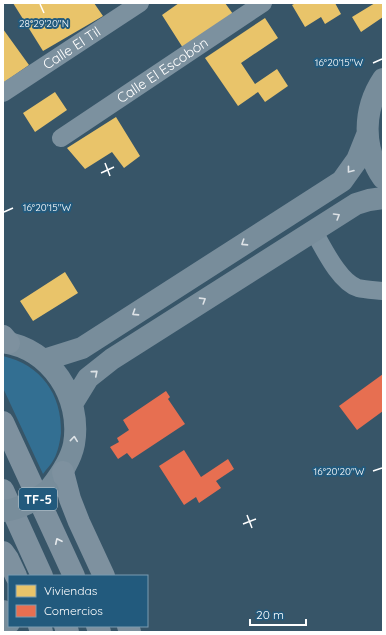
<svg xmlns="http://www.w3.org/2000/svg" width="386" height="635" viewBox="0 0 386 635" font-family="Quicksand,sans-serif">
  <style>
    .green { fill: #336f92 }
    .homes { fill: #e9c46a }
    .shops { fill: #e76f51 }
    .lines { fill: none; stroke-linecap: round; stroke-linejoin: round }
    .street { stroke: #7c919f; stroke-width: 18 }
    .secondary { stroke: #788d9b; stroke-width: 22 }
    .highway { stroke: #7e919f; stroke-width: 22 }
    .secondary-bridge { stroke: #788d9b; stroke-width: 22 }
    .oneway { stroke: #dde2e6 }
    .oneway2 { stroke: #e5e9ec }
    .ticks { fill: none; stroke: #fff; stroke-width: 1.5 }
    .labels { text-anchor: middle; stroke-width: 4; stroke-linejoin: round; paint-order: stroke }
    .shield { fill: #225a7d; stroke: #bdced8; stroke-width: 1 }
    .shield-label { font-size: 13px; font-weight: bold; fill: #fff }
    .street-label { font-size: 14px; fill: #fff; stroke: #225a7d }
    .ticks-label { font-size: 10px; text-anchor: middle; fill: #fff; stroke: #225a7d; stroke-width: 4; stroke-linejoin: round; paint-order: stroke }
  </style>
  <rect width="100%" height="100%" fill="#375568"/>
  <path class="green" d="M3 356C41 365 62 394 61 433 60 441 58 452 54 459 51 465 46 469 43 474L3 388Z"/>
  <path class="homes" d="M13 3H94L103 16 43 51Z
    M179 3H225L233 14 183 48 162 15Z
    M296 3H335L341 14 325 24 321 17 305 27 292 5Z
    M375 3H383V17L361 32 352 17Z
    M265 18 278 38 241 63 255 84 277 69 288 86 265 102 258 92 238 106 205 58Z
    M3 29 29 65 3 83Z
    M55 92 67 110 35 132 23 113Z
    M116 117 140 156 124 168 112 152 85 169 67 148Z
    M65 272 78 293 33 321 20 301Z"/>
  <path class="shops" d="M383 374V411L357 430 339 406Z
    M166 391 170 397 168 399 185 424 132 459 127 453 118 459 110 447 119 442 117 438 129 430 123 420Z
    M184 450 201 477 228 459 234 469 216 481 221 488 199 503 196 497 184 505 159 466Z"/>
  <g class="lines">
    <g class="street">
      <path id="s1" d="M3 93 140 3"/>
      <path id="s2" d="M61 138 263 3"/>
      <path d="M313 230C323 247 339 282 358 288 366 290 375 290 383 291"/>
    </g>
    <path class="secondary" d="M383 79C363 109 362 148 383 178
      M3 342C51 349 82 397 74 444 71 460 61 474 51 487
      M44 360 82 348 342 181 357 160 367 135
      M72 404 88 378 112 359 356 204 369 200 383 198
      M3 611 9 623"/>
    <path class="highway" d="M3 336 9 343
      M3 422 74 576
      M63 472 70 499 79 522 104 576
      M3 490 42 576
      M3 552 8 559 16 576
      M39 626 42 632
      M65 626 68 632
      M97 626 100 632
      M128 626 130 632"/>
    <path class="secondary-bridge" d="M3 511C21 509 33 501 48 491"/>
  </g>
  <defs><path id="oneway-chevron" d="M-2-3.5L2.5 0L-2 3.5" fill="none" stroke-width="1.6" stroke-linecap="round" stroke-linejoin="round"/></defs>
  <g class="oneway">
    <use href="#oneway-chevron" transform="translate(350 170) rotate(128)"/>
    <use href="#oneway-chevron" transform="translate(337 216) rotate(-31)"/>
    <use href="#oneway-chevron" transform="translate(244 243) rotate(147)"/>
    <use href="#oneway-chevron" transform="translate(203 300) rotate(-32)"/>
    <use href="#oneway-chevron" transform="translate(135 313) rotate(147)"/>
    <use href="#oneway-chevron" transform="translate(95 373) rotate(-40)"/>
    <use href="#oneway-chevron" transform="translate(74 439) rotate(-84)"/>
  </g>
  <use class="oneway2" href="#oneway-chevron" transform="translate(58 541) rotate(-115)"/>
  <path class="ticks" d="M40 4 44 13M373 63 382 59M105 163 110 176M101 173 114 167M4 212 13 208M373 471 382 468M247 515 252 528M243 524 256 519"/>
  <g class="labels">
    <rect class="shield" x="19" y="488" width="38" height="22" rx="3"/>
    <g class="shield-label">
      <text x="38" y="504">TF-5</text>
    </g>
    <g class="street-label">
      <text dy="5" stroke="none"><textPath href="#s1" startOffset="82">Calle El Til</textPath></text>
      <text dy="5" stroke="none"><textPath href="#s2" startOffset="122">Calle El Escobón</textPath></text>
    </g>
  </g>
  <g class="ticks-label">
    <text x="44" y="27">28°29'20"N</text>
    <text x="339" y="66">16°20'15"W</text>
    <text x="47" y="211">16°20'15"W</text>
    <text x="339" y="475">16°20'20"W</text>
  </g>
  <rect width="386" height="635" fill="none" stroke="#ffffff" stroke-width="8"/>
  <rect x="8" y="575" width="140" height="52" fill="#225a7d" stroke="#7a9cb1"/>
  <rect x="16" y="585" width="20" height="12" fill="#e9c46a" stroke="#7a9cb1"/>
  <text x="44" y="595" font-size="12" fill="#ffffff">Viviendas</text>
  <rect x="16" y="605" width="20" height="12" fill="#e76f51" stroke="#7a9cb1"/>
  <text x="44" y="615" font-size="12" fill="#ffffff">Comercios</text>
  <path d="M250 619v6h56v-6" fill="none" stroke="#ffffff" stroke-width="2"/>
  <text x="256" y="619" font-size="12" fill="#ffffff" stroke="#225a7d" stroke-width="3" paint-order="stroke">20 m</text>
</svg>
